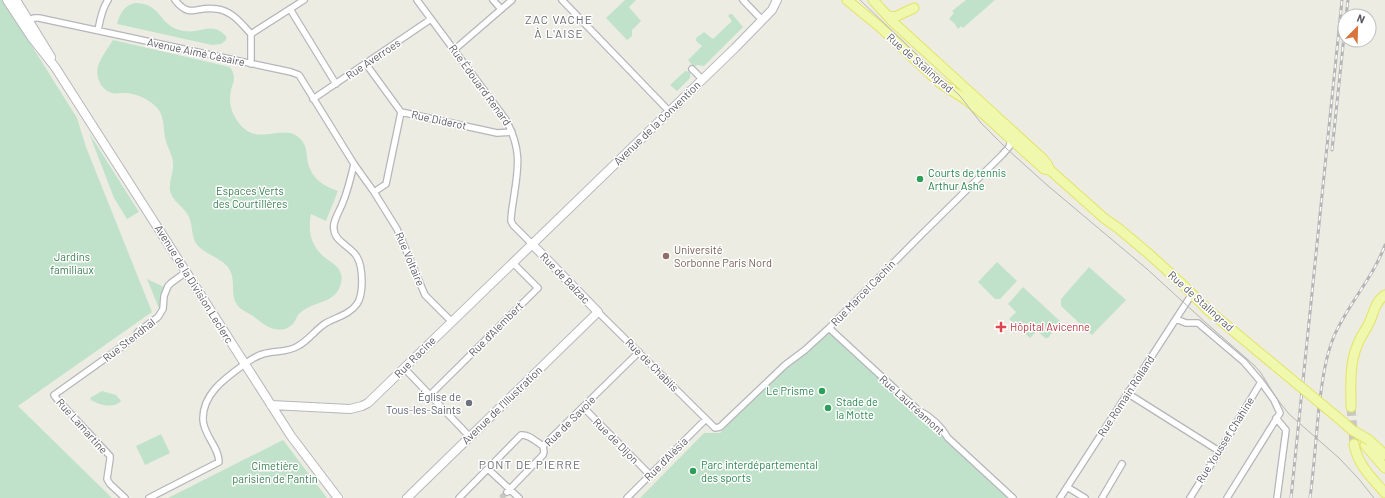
<svg xmlns="http://www.w3.org/2000/svg" width="1385" height="498" viewBox="0 0 1385 498" font-family="Barlow,sans-serif">
  <style>
    .green { fill: #c1e2ca }
    .lines { fill: none; stroke-linecap: round; stroke-linejoin: round }
    .street-tunnel { stroke: #c8c8c3; stroke-width: 5.5; stroke-dasharray: 5.5 3; stroke-linecap: butt }
    .primary-tunnel { stroke: #c8c8c3; stroke-width: 9; stroke-dasharray: 9 4.5; stroke-linecap: butt }
    .street-casing { stroke: #b5b6bc; stroke-width: 8 }
    .secondary-casing { stroke: #b6b7be; stroke-width: 10 }
    .primary-casing { stroke: #e4e464; stroke-width: 11 }
    .street { stroke: #fff; stroke-width: 5.5 }
    .secondary { stroke: #fff; stroke-width: 8 }
    .primary { stroke: #eff8ad; stroke-width: 9 }
    .tram { stroke: #b5b5b6; stroke-width: 1 }
    .rail-casing { stroke: #b5b5b6; stroke-width: 3 }
    .rail { stroke: #fff; stroke-width: 1.5; stroke-dasharray: 4.5; stroke-linecap: butt }
    .primary-bridge-casing { stroke: #e4e464; stroke-width: 11; stroke-linecap: butt }
    .primary-bridge { stroke: #eff8ad; stroke-width: 9 }
    .leisure-dot { fill: #2e9e5b; stroke: #fff; stroke-width: 1.5 }
    .education-dot { fill: #8d6e63; stroke: #fff; stroke-width: 1.5 }
    .health-dot { fill: #e0444e; stroke: #fff; stroke-width: 1.5 }
    .worship-dot { fill: #6b7280; stroke: #fff; stroke-width: 1.5 }
    .labels { text-anchor: middle; stroke-width: 3; stroke-linejoin: round; paint-order: stroke }
    .street-label { font-size: 11px; fill: #5b5c62; stroke: #fff }
    .leisure-label { font-size: 11px; fill: #27864d; stroke: #fff; text-anchor: start }
    .park-label { font-size: 11px; fill: #3c8052; stroke: #fff }
    .education-label { font-size: 11px; fill: #785e54; stroke: #fff; text-anchor: start }
    .health-label { font-size: 11px; fill: #be3a42; stroke: #fff; text-anchor: start }
    .worship-label { font-size: 11px; fill: #5b616d; stroke: #fff; text-anchor: end }
    .neighbourhood-label { font-size: 12px; letter-spacing: 1px; fill: #6c6e74; stroke: #fff }
  </style>
  <rect width="100%" height="100%" fill="#ecece3"/>
  <path class="green" d="M0 0H3L77 118 86 147 152 312 18 406 112 498H0Z
    M625 0H636L629 7 641 21 632 30V36L627 40 606 18Z
    M966 0H995L963 28 961 26 958 29 954 23 949 19 954 13 952 11Z
    M135 3C163 3 158 27 184 31 201 34 211 21 226 36V40L221 44 212 45 117 24C120 14 123 6 135 3Z
    M730 14H732L743 27 704 66 697 65 694 67 688 60 702 46 696 41V38L704 32 713 39 732 21 728 16Z
    M113 40 230 67C232 70 234 74 234 78 234 82 232 86 231 90 229 99 230 109 235 117 253 150 280 124 297 136 308 144 306 153 308 163 312 179 324 186 338 191L326 221 311 214C308 229 310 242 320 253 329 263 345 266 341 283 336 304 316 300 301 312 297 315 296 320 293 324 279 337 264 325 253 316 247 312 240 310 236 303 230 292 237 278 227 266 218 257 206 254 198 246 191 239 193 226 189 217 185 208 175 203 171 194 167 184 174 174 173 164 173 156 168 149 166 141 163 132 165 122 160 112 154 101 137 93 124 93 120 93 116 94 112 93 101 90 95 77 98 66 101 57 108 48 113 40Z
    M685 71 690 72V78L677 91 670 85Z
    M89 133 139 212 127 219 114 198Z
    M997 262 1017 281 1000 299H995L978 282Z
    M1089 267 1126 300 1092 335 1061 306V299Z
    M147 279 164 287 160 311Z
    M1023 287 1061 322 1048 338H1045L1037 331 1030 338 1009 319 1016 312 1008 304Z
    M827 334H831L1009 498H640L704 433H720L769 383Z
    M102 391 116 395 121 401C114 409 99 405 91 400L90 398Z
    M161 434 170 453 145 465 136 446Z
    M283 440 327 498H168Z"/>
  <g class="lines">
    <path class="street-tunnel" d="M501 498 507 492"/>
    <path class="primary-tunnel" d="M1351 407 1354 444"/>
    <g class="street-casing">
      <path id="street" d="M175 0C191 20 196 5 217 9 232 11 241 23 251 34
        M417 0 506 120C521 148 519 165 514 196 513 204 511 212 511 221L513 225 532 244
        M493 0 501 9
        M562 0 669 111
        M743 0 762 20
        M290 9 336 84
        M27 23 29 20 34 18H39L291 72 299 75 354 164 374 192
        M98 30C100 20 102 8 108 0
        M454 50 512 0
        M251 64V34L304 0
        M366 64 401 112 497 133 512 132
        M692 69 702 79
        M313 99 431 19
        M401 112 386 184 374 192 397 229 425 295 451 321
        M598 312 706 419 715 428 720 427 785 365 805 350 829 328 921 235 1002 155 1009 147 1011 140
        M1176 319 1186 323H1198L1244 362 1261 382 1274 400 1280 413 1227 498
        M829 328 918 410C930 416 941 426 948 438L1013 498
        M404 368 469 436
        M1127 393 1219 451
        M430 395 538 288 513 263
        M583 407 650 475
        M1276 418 1286 430 1277 498
        M543 446 639 352
        M488 469 519 498
        M1067 487 1085 498
        M507 492 543 455 544 452 543 446
        M125 498 110 484 107 479 110 459V456L57 399 54 395 134 338 138 332 158 317 163 309 164 296 168 286 171 283 186 272
        M149 498 219 462C219 447 204 436 203 420 202 395 224 379 242 366 249 361 255 356 263 354 275 350 287 353 298 346 309 340 316 329 326 323 337 317 350 314 357 304 364 294 363 267 357 257 352 247 335 242 334 230 332 221 340 211 343 202 348 190 351 177 354 164
        M459 498 521 435C529 434 536 442 543 446
        M627 498 706 419
        M1060 498 1192 294
        M1102 498 1122 464
        M1190 498 1222 447 1261 382"/>
    </g>
    <g class="secondary-casing">
      <path id="secondary" d="M7 0 32 38 55 67 291 436 338 498
        M16 0 51 57
        M271 405 350 409 362 406 368 403 735 48 772 10 777 0
        M407 498 598 312 532 244"/>
    </g>
    <g class="primary-casing">
      <path id="primary" d="M847 0 880 27 940 83 965 99 980 111 1044 169 1050 170
        M873 0 893 22 1042 158 1047 164 1050 170 1105 219 1118 228 1149 254 1182 284 1208 310 1278 368
        M888 16 895 17 914 8
        M1351 407C1351 387 1349 365 1357 346 1360 337 1366 330 1370 321 1374 311 1376 301 1385 295
        M1337 417 1352 430
        M1369 440 1385 455
        M1354 444C1357 464 1372 478 1385 493
        M1365 445 1385 468"/>
    </g>
    <use href="#street" class="street"/>
    <use href="#secondary" class="secondary"/>
    <use href="#primary" class="primary"/>
    <path class="tram" d="M860 0 960 96 981 123 1007 149 1047 185 1147 269 1205 322 1254 365 1261 373 1277 399 1289 414 1339 458 1358 478 1374 498"/>
    <g class="rail-casing">
      <path id="rail" d="M1346 16 1348 0
        M1332 150 1345 27
        M1291 498 1342 0
        M1310 498C1314 468 1316 437 1319 407 1322 383 1325 358 1334 336 1348 304 1373 278 1385 245"/>
    </g>
    <use href="#rail" class="rail"/>
    <g class="primary-bridge-casing">
      <path id="primary-bridge" d="M1278 368 1337 417
        M1352 430 1369 440"/>
    </g>
    <use href="#primary-bridge" class="primary-bridge"/>
  </g>
  <g class="leisure-dot">
    <circle cx="920" cy="179" r="4"/>
    <circle cx="822" cy="391" r="4"/>
    <circle cx="828" cy="408" r="4"/>
    <circle cx="693" cy="471" r="4"/>
  </g>
  <circle class="education-dot" cx="666" cy="256" r="4"/>
  <path class="health-dot" d="M999 321h4v4h4v4h-4v4h-4v-4h-4v-4h4z"/>
  <circle class="worship-dot" cx="469" cy="403" r="4"/>
  <g class="labels">
    <g class="street-label">
      <text transform="translate(196 52) rotate(12)" y="4">Avenue Aimé Césaire</text>
      <text transform="translate(373 59) rotate(-34)" y="4">Rue Averroes</text>
      <text transform="translate(920 63) rotate(41)" y="4">Rue de Stalingrad</text>
      <text transform="translate(480 85) rotate(54)" y="4">Rue Édouard Renard</text>
      <text transform="translate(439 120) rotate(12)" y="4">Rue Diderot</text>
      <text transform="translate(657 123) rotate(-44)" y="4">Avenue de la Convention</text>
      <text transform="translate(410 259) rotate(67)" y="4">Rue Voltaire</text>
      <text transform="translate(565 278) rotate(46)" y="4">Rue de Balzac</text>
      <text transform="translate(194 284) rotate(58)" y="4">Avenue de la Division Leclerc</text>
      <text transform="translate(863 293) rotate(-46)" y="4">Rue Marcel Cachin</text>
      <text transform="translate(1201 301) rotate(42)" y="4">Rue de Stalingrad</text>
      <text transform="translate(496 329) rotate(-45)" y="4">Rue d'Alembert</text>
      <text transform="translate(129 340) rotate(-38)" y="4">Rue Stendhal</text>
      <text transform="translate(415 357) rotate(-45)" y="4">Rue Racine</text>
      <text transform="translate(652 365) rotate(45)" y="4">Rue de Chablis</text>
      <text transform="translate(1126 396) rotate(-57)" y="4">Rue Romain Rolland</text>
      <text transform="translate(502 405) rotate(-44)" y="4">Avenue de l'Illustration</text>
      <text transform="translate(912 405) rotate(42)" y="4">Rue Lautréamont</text>
      <text transform="translate(570 421) rotate(-45)" y="4">Rue de Savoie</text>
      <text transform="translate(82 426) rotate(48)" y="4">Rue Lamartine</text>
      <text transform="translate(1225 440) rotate(-58)" y="4">Rue Youssef Chahine</text>
      <text transform="translate(616 441) rotate(45)" y="4">Rue de Dijon</text>
      <text transform="translate(666 459) rotate(-45)" y="4">Rue d'Alésia</text>
    </g>
    <g class="leisure-label">
      <text x="928" y="177">Courts de tennis<tspan x="928" dy="13">Arthur Ashe</tspan></text>
      <text x="814" y="395" text-anchor="end">Le Prisme</text>
      <text x="836" y="406">Stade de<tspan x="836" dy="13">la Motte</tspan></text>
      <text x="701" y="469">Parc interdépartemental<tspan x="701" dy="13">des sports</tspan></text>
    </g>
    <g class="park-label">
      <text x="250" y="195">Espaces Verts<tspan x="250" dy="13">des Courtillères</tspan></text>
      <text x="72" y="261">Jardins<tspan x="72" dy="13">familiaux</tspan></text>
      <text x="275" y="470">Cimetière<tspan x="275" dy="13">parisien de Pantin</tspan></text>
    </g>
    <g class="education-label">
      <text x="674" y="254">Université<tspan x="674" dy="13">Sorbonne Paris Nord</tspan></text>
    </g>
    <g class="health-label">
      <text x="1010" y="331">Hôpital Avicenne</text>
    </g>
    <g class="worship-label">
      <text x="461" y="401">Église de<tspan x="461" dy="13">Tous-les-Saints</tspan></text>
    </g>
    <g class="neighbourhood-label">
      <text x="559" y="24">ZAC VACHE<tspan x="559" dy="14">À L'AISE</tspan></text>
      <text x="530" y="469">PONT DE PIERRE</text>
    </g>
  </g>
  <g transform="translate(1357 28) rotate(23)"><circle r="19" fill="#ffffff" stroke="#bdbec0"/>
  <path d="M0-3L7 15L0 10L-7 15Z" fill="#d9743c"/>
  <text y="-6" font-size="11" font-weight="bold" text-anchor="middle" fill="#5b5c62">N</text>
  </g>
</svg>
